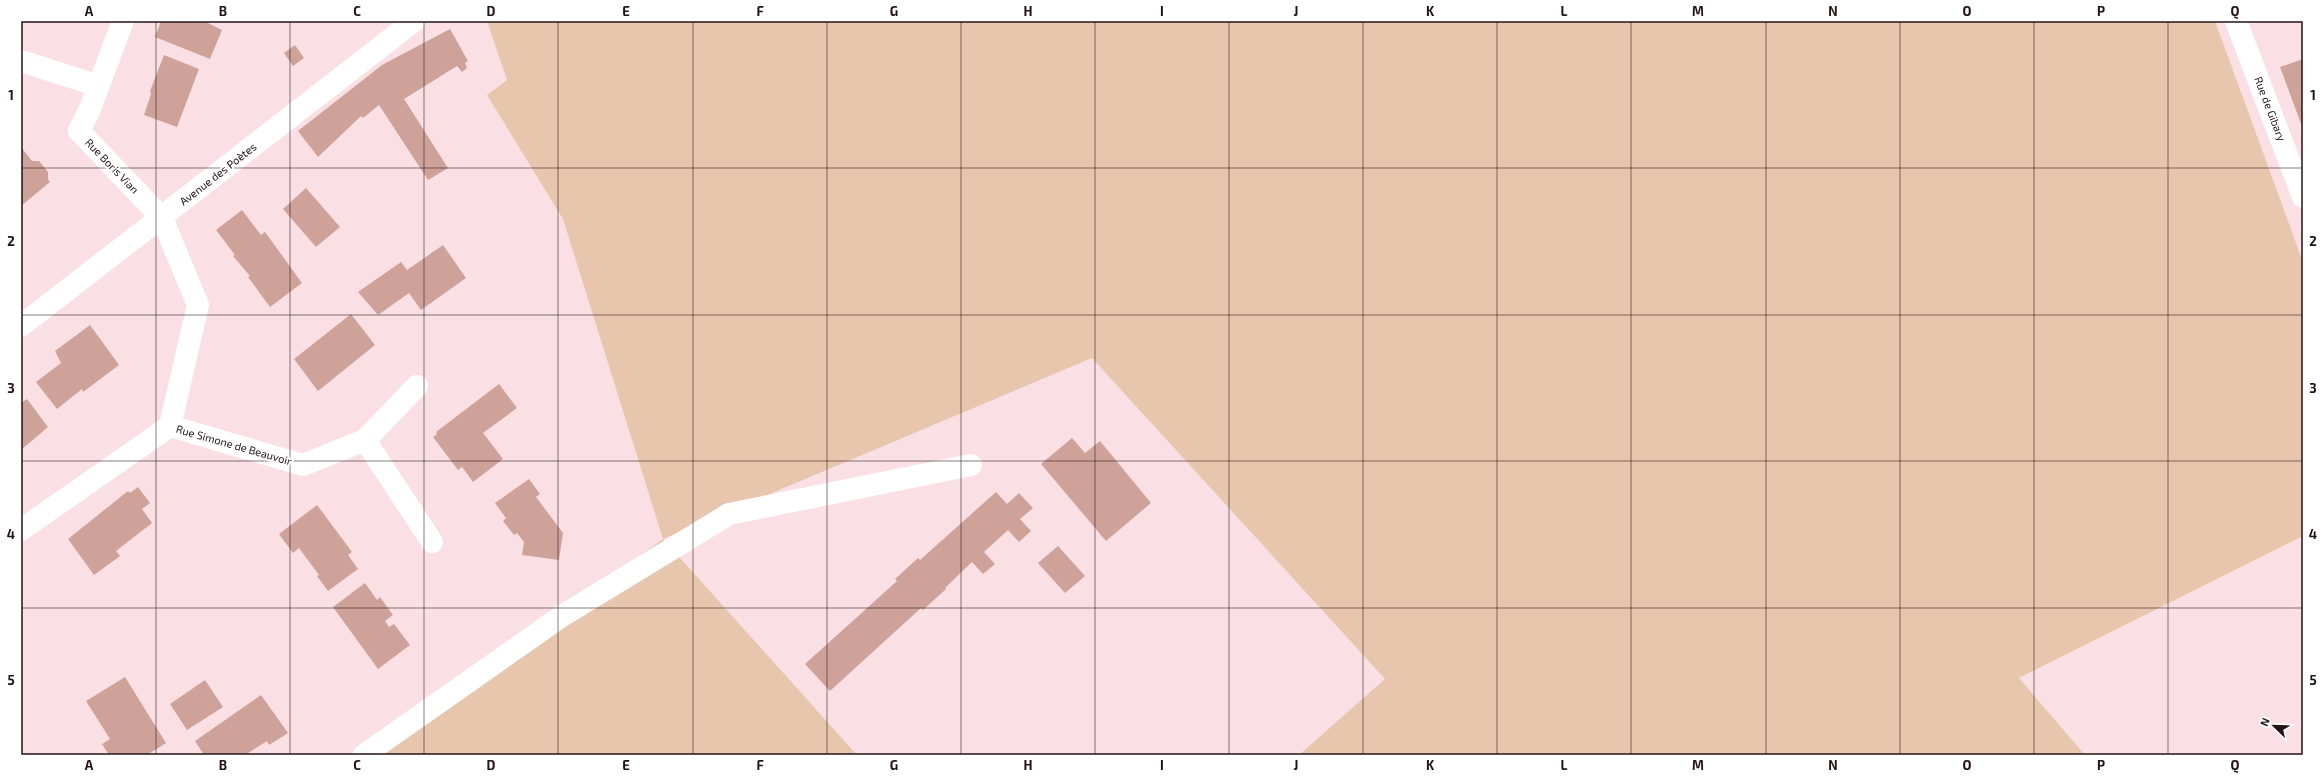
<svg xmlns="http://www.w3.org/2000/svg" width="2324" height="776" viewBox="0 0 2324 776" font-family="'Exo 2',sans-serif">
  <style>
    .green { fill: #e8c6ae }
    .building { fill: #cea299 }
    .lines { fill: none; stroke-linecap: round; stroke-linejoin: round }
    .minor { stroke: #fff; stroke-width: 22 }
    .tertiary { stroke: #fff; stroke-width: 22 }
    .grid { fill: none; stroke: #221316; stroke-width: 1; stroke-opacity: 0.55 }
    .labels { text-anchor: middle; stroke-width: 4; stroke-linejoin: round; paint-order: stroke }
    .street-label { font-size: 11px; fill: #221316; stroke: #fff }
    .neatline { fill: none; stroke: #221316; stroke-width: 1.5 }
    .grid-label { font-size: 13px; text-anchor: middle; font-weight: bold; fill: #221316 }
  </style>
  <rect width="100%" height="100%" fill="#fae0e4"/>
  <path class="green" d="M487 21H2215L2303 262V536L2019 678 2085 755H1299L1385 679 1092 358 663 539 857 755H363L663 539 563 219 487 95 507 80Z"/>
  <path class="building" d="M161 21H204L222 30 210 59 155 37Z
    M450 29 468 61 465 63 467 68 462 72 457 66 404 99 448 168 428 180 379 105 363 118 361 116 318 157 298 131 382 65Z
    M295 45 304 58 293 66 284 53Z
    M164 55 199 69 177 127 144 115 151 94 150 91Z
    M2303 59V129L2280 67Z
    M21 147 32 161H39L48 172V179L50 182 21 206Z
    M306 188 340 227 316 247 283 209Z
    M242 210 261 235 265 232 302 283 270 307 248 277 250 276 233 256 235 255 216 230Z
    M443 245 466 278 421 310 409 293 378 315 358 292 401 262 407 270Z
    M351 314 375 345 318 391 294 359Z
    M90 325 119 365 83 392 82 389 57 409 36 382 61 363 55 351Z
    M499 384 517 408 483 433 503 459 473 482 462 467 458 470 433 437 437 434 436 432Z
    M27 399 48 427 21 450V403Z
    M1072 438 1085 453 1100 441 1151 503 1106 541 1041 464Z
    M529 479 540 494 536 497 563 533 559 560 522 555 524 542 517 533 514 535 503 521 506 518 495 503Z
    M138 487 150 503 142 509 152 523 116 551 120 556 94 575 68 539 128 491 130 493Z
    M996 492 1007 504 1019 493 1033 508 1020 519 1031 531 1019 542 1008 530 984 552 995 564 983 574 972 562 945 588 946 589 923 610 921 608 830 691 805 664 897 581 895 579 918 558 920 560Z
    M317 505 352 552 348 555 358 569 328 591 317 576 319 575 299 548 293 553 279 534Z
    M1058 546 1085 576 1065 593 1038 563Z
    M365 583 377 600 380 597 393 615 385 621 389 627 394 624 410 645 378 669 333 607Z
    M125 677 166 743 147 755H109L102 744 110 739 86 701Z
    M205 680 223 707 187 730 170 704Z
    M261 695 288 733 269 745 267 741 245 755H204L195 741Z"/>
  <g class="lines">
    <path class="minor" d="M21 61 99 86
      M21 326 414 21
      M170 426 303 465 365 440 432 542
      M365 440 417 386
      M21 530 170 426 198 305 162 218 79 131 90 109 123 21
      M364 755 562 616 729 514 971 465"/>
    <path class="tertiary" d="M2236 21 2303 197"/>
  </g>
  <path class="grid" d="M156 21V755M290 21V755M424 21V755M558 21V755M693 21V755M827 21V755M961 21V755M1095 21V755M1229 21V755M1363 21V755M1497 21V755M1631 21V755M1766 21V755M1900 21V755M2034 21V755M2168 21V755M21 168H2303M21 315H2303M21 461H2303M21 608H2303"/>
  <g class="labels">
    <g class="street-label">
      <text transform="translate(2270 109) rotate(69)" y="4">Rue de Gibary</text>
      <text transform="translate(112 166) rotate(46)" y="4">Rue Boris Vian</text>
      <text transform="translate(218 174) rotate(-38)" y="4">Avenue des Poètes</text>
      <text transform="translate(234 445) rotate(16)" y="4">Rue Simone de Beauvoir</text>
    </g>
  </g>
  <rect width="2324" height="776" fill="none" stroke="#ffffff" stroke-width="44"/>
  <g transform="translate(2274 726) rotate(293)" stroke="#ffffff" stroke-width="3" paint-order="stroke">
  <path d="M0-3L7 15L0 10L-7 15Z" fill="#221316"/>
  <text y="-6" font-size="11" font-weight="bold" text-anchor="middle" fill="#221316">N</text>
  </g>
  <rect x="22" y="22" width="2280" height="732" class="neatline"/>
  <g class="grid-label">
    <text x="89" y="16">A</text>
    <text x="223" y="16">B</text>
    <text x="357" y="16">C</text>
    <text x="491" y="16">D</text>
    <text x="626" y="16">E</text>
    <text x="760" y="16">F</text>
    <text x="894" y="16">G</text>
    <text x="1028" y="16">H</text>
    <text x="1162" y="16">I</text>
    <text x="1296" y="16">J</text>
    <text x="1430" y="16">K</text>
    <text x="1564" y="16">L</text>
    <text x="1698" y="16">M</text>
    <text x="1833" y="16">N</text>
    <text x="1967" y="16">O</text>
    <text x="2101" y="16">P</text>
    <text x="2235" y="16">Q</text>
    <text x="11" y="100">1</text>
    <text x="2313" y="100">1</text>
    <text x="11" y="246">2</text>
    <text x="2313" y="246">2</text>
    <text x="11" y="393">3</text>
    <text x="2313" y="393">3</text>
    <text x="11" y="539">4</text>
    <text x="2313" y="539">4</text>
    <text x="11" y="685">5</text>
    <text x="2313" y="685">5</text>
    <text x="89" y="770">A</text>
    <text x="223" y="770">B</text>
    <text x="357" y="770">C</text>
    <text x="491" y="770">D</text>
    <text x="626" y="770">E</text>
    <text x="760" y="770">F</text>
    <text x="894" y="770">G</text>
    <text x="1028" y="770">H</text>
    <text x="1162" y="770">I</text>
    <text x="1296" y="770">J</text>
    <text x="1430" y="770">K</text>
    <text x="1564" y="770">L</text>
    <text x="1698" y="770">M</text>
    <text x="1833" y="770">N</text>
    <text x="1967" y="770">O</text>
    <text x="2101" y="770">P</text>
    <text x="2235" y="770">Q</text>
  </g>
</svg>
